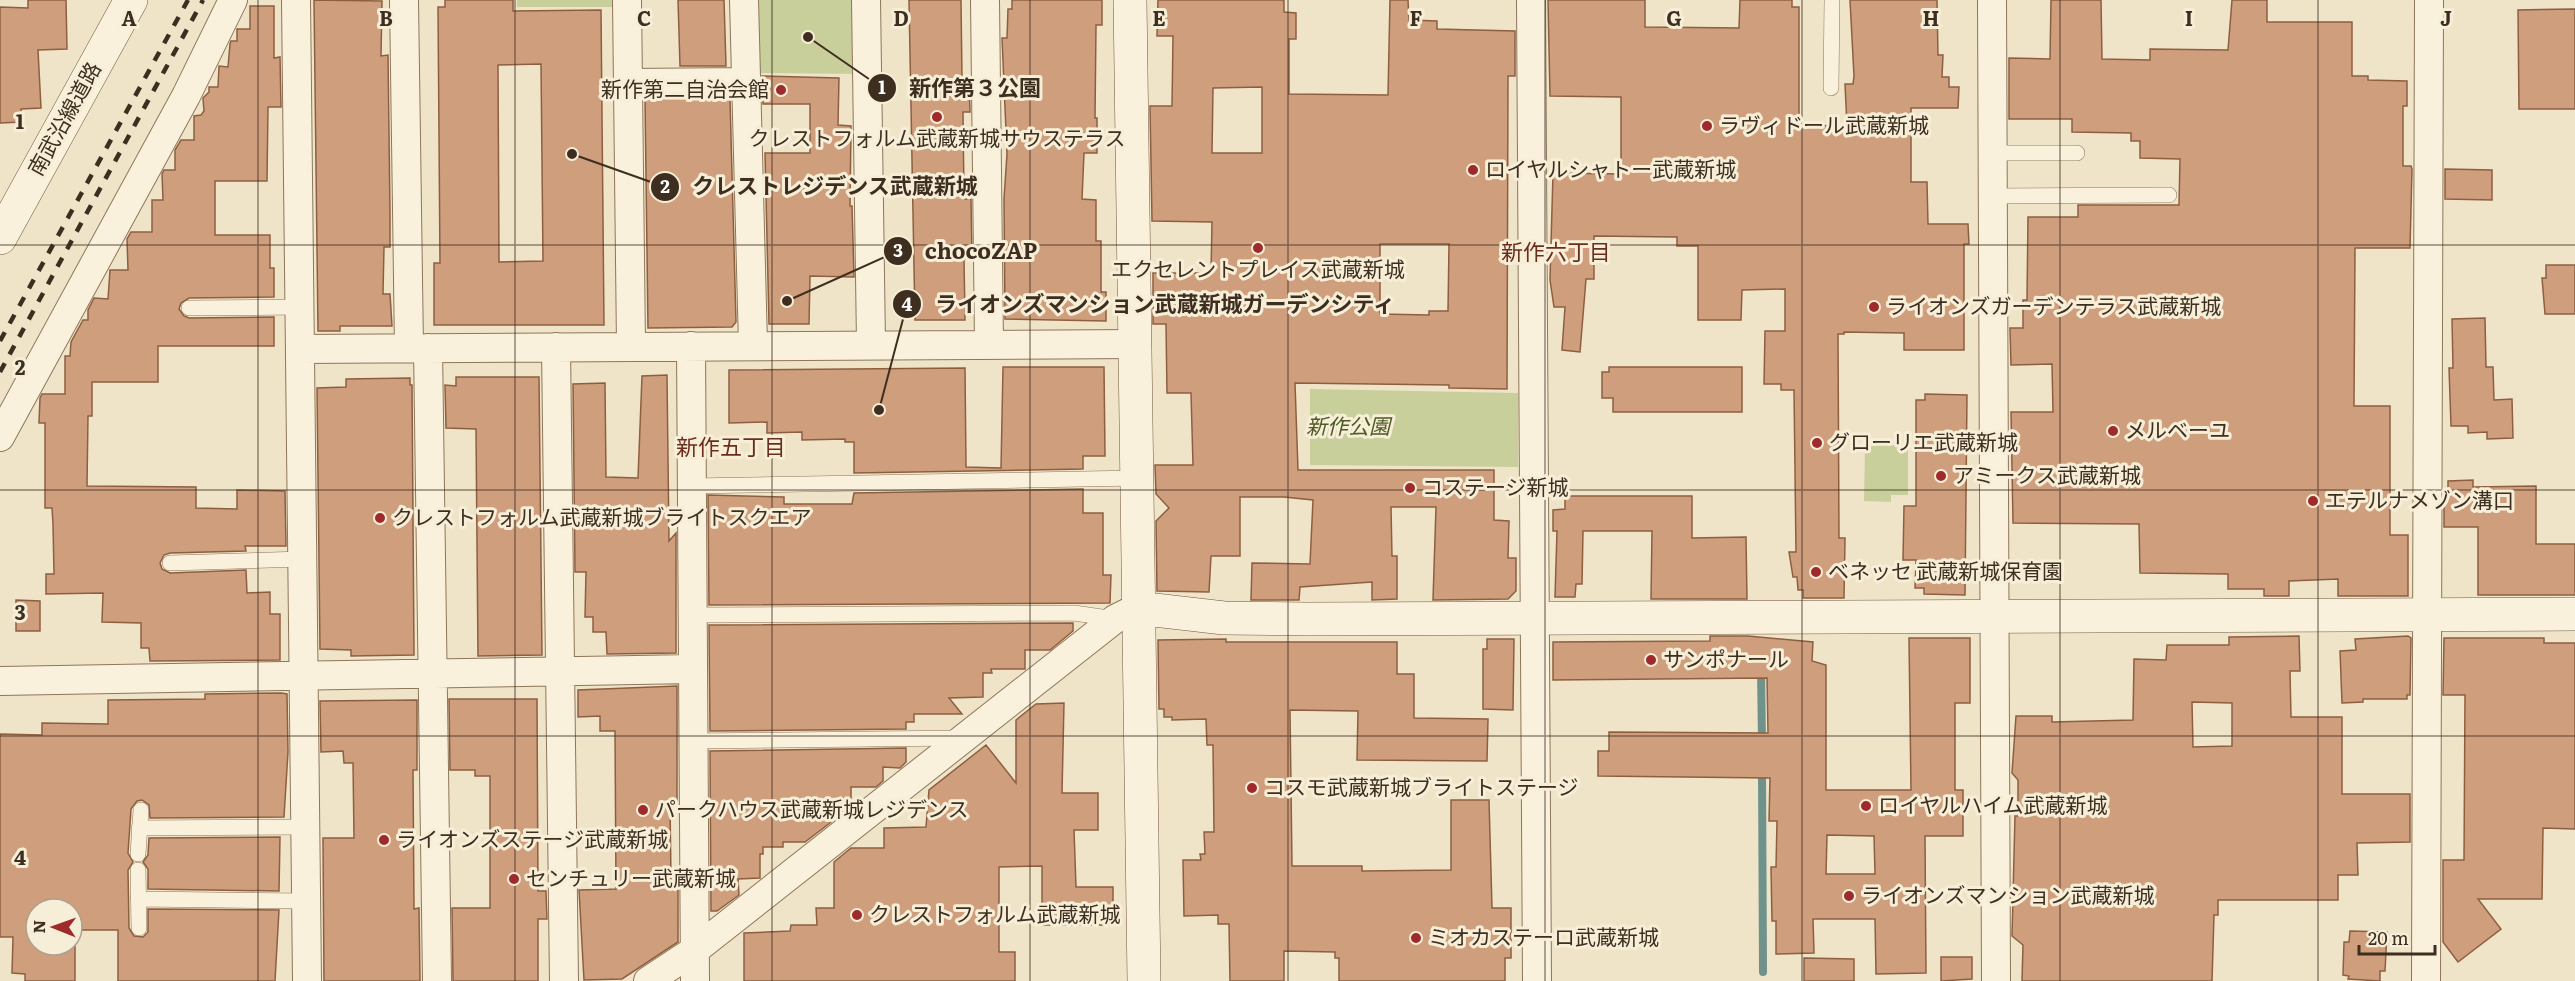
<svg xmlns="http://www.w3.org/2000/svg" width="2575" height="981" viewBox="0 0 2575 981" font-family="Literata,'Noto Sans JP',serif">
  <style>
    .park { fill: #c9cf9b }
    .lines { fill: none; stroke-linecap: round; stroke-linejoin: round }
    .stream { stroke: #6f938a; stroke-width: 8 }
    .building { fill: #cf9f7d; stroke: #8d5f41; stroke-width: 1.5; fill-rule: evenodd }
    .lane-casing { stroke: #8d765c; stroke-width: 16 }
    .street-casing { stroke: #8d765c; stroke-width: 30 }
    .secondary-casing { stroke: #6f573f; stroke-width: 34 }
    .lane { stroke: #faf1dc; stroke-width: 15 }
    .street { stroke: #faf1dc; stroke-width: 28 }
    .secondary { stroke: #faf1dc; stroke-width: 33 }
    .rail { stroke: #3d2e20; stroke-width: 4.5; stroke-dasharray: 10 10; stroke-linecap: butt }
    .grid { fill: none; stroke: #3d2e20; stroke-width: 1.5; stroke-opacity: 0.55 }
    .poi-dot { fill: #9e2a2b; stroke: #f7eed8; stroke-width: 2 }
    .labels { text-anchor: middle; stroke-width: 6; stroke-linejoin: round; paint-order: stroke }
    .poi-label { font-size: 21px; fill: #3d2e20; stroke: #f7eed8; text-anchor: start }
    .street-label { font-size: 21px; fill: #3d2e20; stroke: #f7eed8 }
    .park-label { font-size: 21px; font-style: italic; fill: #4d5a26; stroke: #f7eed8 }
    .neighbourhood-label { font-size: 22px; fill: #6b2e1e; stroke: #f7eed8 }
    .grid-label { font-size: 20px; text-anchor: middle; font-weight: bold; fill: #3d2e20; stroke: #f7eed8; stroke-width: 6; stroke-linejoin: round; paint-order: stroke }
    .leader { fill: none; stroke: #3d2e20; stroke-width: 2 }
    .callout-dot { fill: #3d2e20; stroke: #f7eed8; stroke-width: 2 }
    .mark-label { font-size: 18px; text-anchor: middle; font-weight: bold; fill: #fff }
    .callout-label { font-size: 22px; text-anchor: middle; font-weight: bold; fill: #3d2e20; stroke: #f7eed8; stroke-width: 6; stroke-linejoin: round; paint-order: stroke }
  </style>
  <rect width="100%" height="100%" fill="#f0e4c8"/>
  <path class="park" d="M517 0H614V7H517Z
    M755 0H860V74L756 73Z
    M1310 389 1518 393V467L1310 465Z
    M1865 445H1908V495H1891V502L1864 501Z"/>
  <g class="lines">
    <path class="stream" d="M1761 668 1762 743
      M1762 770 1763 972"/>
  </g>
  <path class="building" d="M28 0H66L67 49 38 50 41 108 21 109 22 122 0 123V7L28 8Z
    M314 0 382 1 381 56 388 55 390 214V247H384L383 294H390L392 326H340V331H318Z
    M445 0H513V11L601 10 604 325H434V263H440L438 7H445ZM541 64 543 261 499 262 498 65Z
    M678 0H724L726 66H680Z
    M909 0H961L962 78H969L970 112H963L964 199H971L972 259H964L965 320H915Z
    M1012 0H1102V25H1096L1095 118H1097V153H1084L1082 199 1096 200V241H1101V292H1106V321L1005 319 1004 199 1007 154 1002 38H1007L1008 9H1012Z
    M1158 0H1284V12L1296 13V39H1289V94L1388 95 1390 0H1408L1409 20 1437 21V29L1515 31V76H1508L1507 389 1449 388V385L1295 383 1298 470H1494V520L1509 521 1508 558H1516V591L1508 599 1433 600 1436 507H1391L1392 556H1397V599L1372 600V582L1300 587 1299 600H1251L1252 563 1310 564 1313 500 1284 497H1240V556H1211L1209 592 1157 591 1156 521 1169 508 1156 494 1155 465H1193L1191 393H1167L1166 324H1153V273H1211L1212 222 1152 221 1150 106H1172L1173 36H1157ZM1262 87V153H1212L1213 88ZM1380 244H1449L1448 311H1429V315L1380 314Z
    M1548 0H1645V27L1739 28 1740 0H1792V7H1799V125L1847 126 1845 84H1853L1854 76 1850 0H1937L1938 55H1943L1942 77H1949V87H1959L1958 108H1911V182H1927L1928 224H1968L1969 244H1964V350H1904V333L1844 332V334H1838L1839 538H1845L1844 598H1803V590H1798L1797 577H1793L1789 552H1796L1794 390H1781V384H1764L1765 331H1785V289L1742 290 1741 320H1698V246H1677V237L1594 236V279H1586L1580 352 1562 350 1565 307H1554L1550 280 1553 173 1621 174V97L1550 96Z
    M2051 0H2101L2102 59 2150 60V49L2228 50 2232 0H2267V22H2352V76H2368V80L2407 81V106H2403V166H2411L2412 169 2410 248H2355L2354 406H2390V535H2408V596H2338V579L2289 581V596H2264V589H2228V574L2140 573 2139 524 2013 523 2011 412H2053L2052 364 2011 365 2010 328H2023V300H2027L2028 217H2078V205H2179L2180 159 2140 158V141H2131V133L2072 132V119H2009V58L2050 59Z
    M250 6H274V58L280 57 281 107H268L267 181H215V235H270V268H274V297L189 298 181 303 179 309 184 316 189 318 274 317V346H158V382H92V416H88L87 486 196 487V508L237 509V490L285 491 286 546H245L246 551 170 553 164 555 160 563 162 569 170 573 246 570 247 593 270 592V614H280V660L150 661 149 648H141V623L102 622 103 593 46 594V574H54L53 524 52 508H45V423H39L40 398 42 394H65V356H70L71 342 83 320H88V310L94 298 108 299 110 270H128L127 239 131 232H152V200H163L162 174 164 170H175V150L181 140H194V116L201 115 204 111 203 98 209 92V87H218L219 66 228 67 230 44 231 41H237V29H250Z
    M2575 9V109H2519L2518 10Z
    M762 76 839 78 838 125 851 126 850 206H852L854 277 810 276 809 324H769L765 153H810V104H763Z
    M645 99H730L736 322 732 327 648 328Z
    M2445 169 2492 170V200L2445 199Z
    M2546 265H2575V314H2545L2542 278H2546Z
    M2485 318 2486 367H2493L2494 400 2512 399 2513 438 2487 439V432L2468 433V426H2451L2449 368H2453L2452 319Z
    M1003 367H1104L1105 456H1083V469L854 473V442H845V439L802 440V432L767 433V422L729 423V370L965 368 966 467 1001 468Z
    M1609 367H1742V412H1613V398H1602V372H1609Z
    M667 375 669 541 676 533V653L607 654 606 632H593V617H585L586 572H575L573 384 605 383 606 477 638 478 642 376Z
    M456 377H539L542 655 478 656 476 429 446 428 445 385 456 386Z
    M410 378V385H412L414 655 351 656V650L320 649 317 388 346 387V379Z
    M1925 394 1967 395 1965 595 1924 594V588H1915L1916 560H1903L1904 506H1916V400H1925Z
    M2473 480V487L2536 486V544H2575V595H2478V527H2444V499H2448V481Z
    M1083 489V513H1103V575H1111L1110 603 709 605 708 495 784 497V504H852L854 493Z
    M1565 496H1692V538L1746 537 1747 599H1651L1652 531H1583L1582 584H1576L1575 597H1555L1557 531H1553V510L1565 509Z
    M16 600 40 601V631H16Z
    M1073 623V631L1050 650H1025V669H991L992 673H983V697L949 698 962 714H914V722H906V729L710 731 709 625Z
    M1710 636H1748L1813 642 1812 661 1826 665V790H1911L1909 638H1970V703H1955V790H1963V836H1925L1926 973 1876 974 1875 919H1813L1814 953 1776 954V921H1772L1771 867H1776L1777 821H1769L1770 778 1598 776V751H1609V732L1768 733 1767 678 1553 680V642L1710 641ZM1827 835 1874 836 1875 874H1826Z
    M2299 636 2300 671H2290L2291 717H2342V794H2410V842L2357 843 2358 875H2338V900H2218V915H2214L2212 981H2022L2023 945 2012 936 2015 816H2018V780L2012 773 2016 716H2052V722L2133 720 2134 659 2166 660 2167 645H2229V637ZM2192 702 2232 703V746L2193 747Z
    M2408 636 2411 638 2410 695H2407V699H2363V702L2342 703 2340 651 2356 650 2355 639Z
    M2444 638H2544V643H2575V829L2543 828 2542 899H2478L2501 929 2458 962 2443 942V860H2464L2465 695H2443Z
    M1226 639V642H1397V674H1414V718L1488 719 1487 761 1357 760 1358 711 1290 710 1292 866H1362V871L1451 870V800H1489L1492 908H1511V958H1505V981H1339V958H1335V952L1284 951V981H1230L1229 924H1218V915L1184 916 1183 860H1201L1200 854H1205L1204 832H1214L1213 745H1207L1206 719 1172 720V717H1164V709H1159L1158 640Z
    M1487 639H1514L1513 710 1483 709V649H1487Z
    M677 686V801H670L671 881 678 880V942L622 979 584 980 579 890 616 889 615 731H600V716L578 717V690Z
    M281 693 287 694 288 752 284 817 150 818 149 805 142 800 137 801 131 809 128 853 133 862 128 870 129 928 134 936 143 937 148 932V909L279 910 275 981H118V930H75V981H25V974L12 973 13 937H0V734L42 735V723L108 724V700L205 699V694ZM36 909H72V945H36Z
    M449 699H537L538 891H546L547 919H538V981H453L452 908H490V776H475V770H450Z
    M417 700V770H413L414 909 419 908 420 981H324L323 838H354L353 763H344L343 751 321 752 320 701Z
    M1064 703 1062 793H1098V830H1074L1076 887H1113V925H1042V866L999 867V952H1015V981H744V933L790 931 791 925H817L816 908H834V862L851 848H884V828L926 827 929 790 986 745 1016 783V720L1036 704Z
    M906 748V762L900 768 883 767V781L876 787H851V798H842L843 813 805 842H783V847H763V854H760V878L738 879 739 895 717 911H711L710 751Z
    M280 837 279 891 148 889V869L143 862 148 855 149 838Z
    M2350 931 2387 932 2385 971H2380V981L2348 979 2349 976 2343 975 2344 942H2349Z
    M1941 957H1972V979L1941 981Z
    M1804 958 1854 959V981H1804Z"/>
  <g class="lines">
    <g class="lane-casing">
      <path id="lane" d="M1831 88 1832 0
        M1993 153H2077
        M1993 196 2169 195
        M189 308 299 307
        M692 486 1137 478
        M170 563 302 559
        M693 615 1074 613 1115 619
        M694 741 961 738
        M139 828 305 827
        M138 854 141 810
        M138 870 139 928
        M138 899 306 901"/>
    </g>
    <g class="street-casing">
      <path id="street" d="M296 0 307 981
        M404 0 409 348
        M627 0 631 346
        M744 0 753 345
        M866 0 871 344
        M985 0 989 344
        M1531 0 1537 981
        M1992 0 1996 981
        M628 83 746 82
        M691 346 695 981
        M556 347 564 981
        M428 348 437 981
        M300 349 1137 344
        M0 437 186 96 233 0
        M0 681 693 669
        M648 981 695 950 1115 619 1137 608
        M2426 981 2429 0"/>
    </g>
    <g class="secondary-casing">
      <path id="secondary" d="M1130 0 1144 981
        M0 238 131 0
        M1137 608 1224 618 1306 619 2575 614"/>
    </g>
    <use href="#lane" class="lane"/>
    <use href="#street" class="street"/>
    <use href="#secondary" class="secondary"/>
    <path class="rail" d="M0 341 188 0
      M0 372 203 0"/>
  </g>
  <path class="grid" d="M258 0V981M515 0V981M772 0V981M1030 0V981M1288 0V981M1545 0V981M1802 0V981M2060 0V981M2318 0V981M0 245H2575M0 490H2575M0 736H2575"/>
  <g class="poi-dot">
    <circle cx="781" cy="90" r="6"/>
    <circle cx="937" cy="117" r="6"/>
    <circle cx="1707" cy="126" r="6"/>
    <circle cx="1473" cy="170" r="6"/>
    <circle cx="1258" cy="248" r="6"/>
    <circle cx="1874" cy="307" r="6"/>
    <circle cx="2113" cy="431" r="6"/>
    <circle cx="1817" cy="443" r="6"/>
    <circle cx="1941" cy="476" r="6"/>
    <circle cx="1410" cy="488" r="6"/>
    <circle cx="2313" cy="501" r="6"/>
    <circle cx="380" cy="518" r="6"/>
    <circle cx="1816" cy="572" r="6"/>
    <circle cx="1651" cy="660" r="6"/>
    <circle cx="1252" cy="788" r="6"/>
    <circle cx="1866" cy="806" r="6"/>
    <circle cx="643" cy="810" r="6"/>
    <circle cx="384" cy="840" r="6"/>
    <circle cx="514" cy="879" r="6"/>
    <circle cx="1849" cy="896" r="6"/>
    <circle cx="857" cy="915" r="6"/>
    <circle cx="1416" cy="938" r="6"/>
  </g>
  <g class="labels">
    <g class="poi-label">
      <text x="769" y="97" text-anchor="end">新作第二自治会館</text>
      <text x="1719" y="133">ラヴィドール武蔵新城</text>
      <text x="937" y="146" text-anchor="middle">クレストフォルム武蔵新城サウステラス</text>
      <text x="1485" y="177">ロイヤルシャトー武蔵新城</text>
      <text x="1258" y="277" text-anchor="middle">エクセレントプレイス武蔵新城</text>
      <text x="1886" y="314">ライオンズガーデンテラス武蔵新城</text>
      <text x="2125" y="438">メルベーユ</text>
      <text x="1829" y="450">グローリエ武蔵新城</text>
      <text x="1953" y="483">アミークス武蔵新城</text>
      <text x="1422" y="495">コステージ新城</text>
      <text x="2325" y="508">エテルナメゾン溝口</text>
      <text x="392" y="525">クレストフォルム武蔵新城ブライトスクエア</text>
      <text x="1828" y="579">ベネッセ 武蔵新城保育園</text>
      <text x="1663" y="667">サンポナール</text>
      <text x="1264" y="795">コスモ武蔵新城ブライトステージ</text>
      <text x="1878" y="813">ロイヤルハイム武蔵新城</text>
      <text x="655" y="817">パークハウス武蔵新城レジデンス</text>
      <text x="396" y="847">ライオンズステージ武蔵新城</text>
      <text x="526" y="886">センチュリー武蔵新城</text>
      <text x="1861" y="903">ライオンズマンション武蔵新城</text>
      <text x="869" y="922">クレストフォルム武蔵新城</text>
      <text x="1428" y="945">ミオカステーロ武蔵新城</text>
    </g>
    <g class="street-label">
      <text transform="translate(65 119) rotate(-61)" y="7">南武沿線道路</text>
    </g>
    <g class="park-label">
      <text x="1348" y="434">新作公園</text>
    </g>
    <g class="neighbourhood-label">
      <text x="1556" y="260">新作六丁目</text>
      <text x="731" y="455">新作五丁目</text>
    </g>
  </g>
  <g class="grid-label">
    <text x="129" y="26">A</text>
    <text x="386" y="26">B</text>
    <text x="644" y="26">C</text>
    <text x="901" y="26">D</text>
    <text x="1159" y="26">E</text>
    <text x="1416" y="26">F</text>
    <text x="1674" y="26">G</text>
    <text x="1931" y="26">H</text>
    <text x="2189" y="26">I</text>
    <text x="2446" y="26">J</text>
    <text x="20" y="129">1</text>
    <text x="20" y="375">2</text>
    <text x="20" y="620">3</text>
    <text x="20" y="865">4</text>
  </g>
  <path class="leader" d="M808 37L882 88M572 154L665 187M787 301L898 251M879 410L907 304"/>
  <g class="callout-dot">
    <circle cx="808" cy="37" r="6"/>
    <circle cx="572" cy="154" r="6"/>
    <circle cx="787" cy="301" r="6"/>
    <circle cx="879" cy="410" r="6"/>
    <circle cx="882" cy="88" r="15"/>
    <circle cx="665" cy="187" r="15"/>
    <circle cx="898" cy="251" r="15"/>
    <circle cx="907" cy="304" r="15"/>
  </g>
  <g class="mark-label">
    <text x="882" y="94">1</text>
    <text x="665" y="193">2</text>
    <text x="898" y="257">3</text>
    <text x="907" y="311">4</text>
  </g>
  <g class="callout-label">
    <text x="975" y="96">新作第３公園</text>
    <text x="835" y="194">クレストレジデンス武蔵新城</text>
    <text x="981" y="259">chocoZAP</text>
    <text x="1165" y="312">ライオンズマンション武蔵新城ガーデンシティ</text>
  </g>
  <g transform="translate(54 927) rotate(271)"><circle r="28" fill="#f7eed8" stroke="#ada18e" stroke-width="1.5"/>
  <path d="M0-4.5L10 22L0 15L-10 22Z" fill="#9e2a2b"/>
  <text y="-9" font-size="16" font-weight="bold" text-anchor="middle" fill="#3d2e20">N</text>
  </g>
  <path d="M2359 945v9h76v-9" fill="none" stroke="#3d2e20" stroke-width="3"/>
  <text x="2368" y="945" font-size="18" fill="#3d2e20" stroke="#f7eed8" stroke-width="4.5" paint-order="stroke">20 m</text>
</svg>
